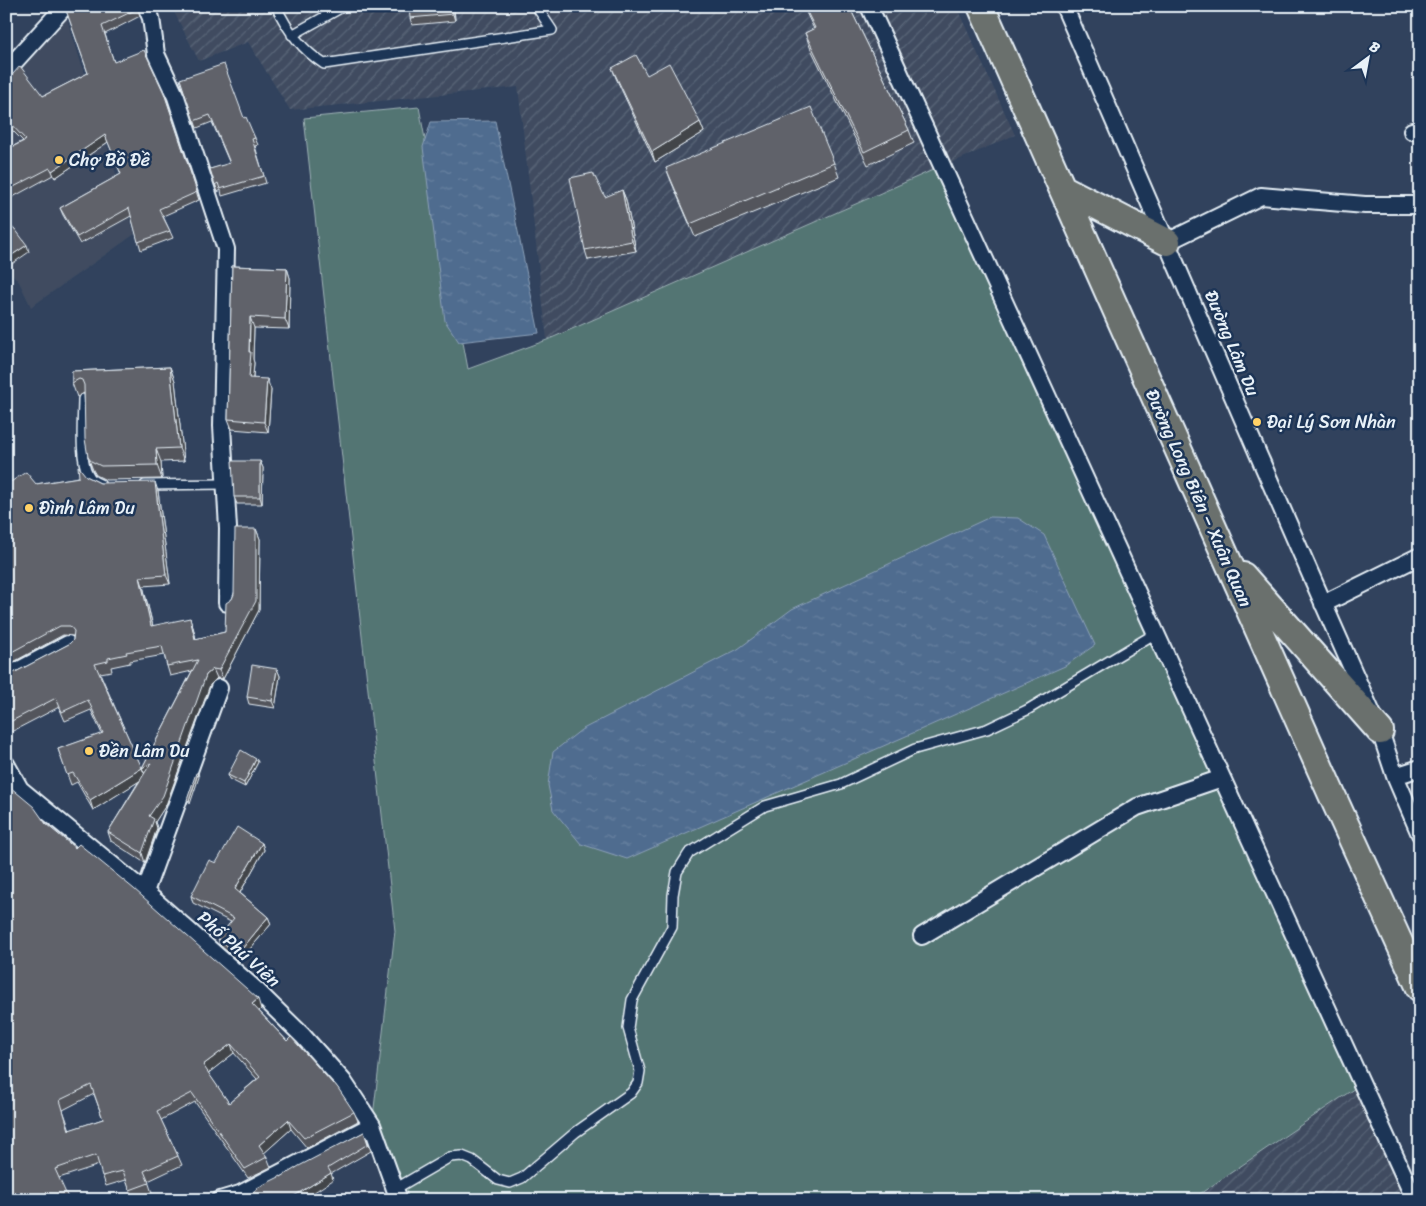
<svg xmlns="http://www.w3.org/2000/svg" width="1426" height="1206" viewBox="0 0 1426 1206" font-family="Sriracha,sans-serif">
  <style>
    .built { fill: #3f4c61 }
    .industrial { fill: url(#industrial-furrows) }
    .garden { fill: #537473; stroke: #9eb2b6 }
    .water { fill: url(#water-ripples); stroke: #8ca1b9 }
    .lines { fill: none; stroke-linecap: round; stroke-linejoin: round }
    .lane-casing { stroke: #e8f1f8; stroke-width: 12 }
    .street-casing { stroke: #e8f1f8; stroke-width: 20 }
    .primary-casing { stroke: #e8f1f8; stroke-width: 30 }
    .lane { stroke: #1d3557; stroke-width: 9 }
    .street { stroke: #1d3557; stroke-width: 16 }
    .primary { stroke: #6a706d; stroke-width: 26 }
    .wall { fill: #53545b; stroke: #e8f1f8; fill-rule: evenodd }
    .shaded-wall { fill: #43454a; stroke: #e8f1f8 }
    .building { fill: #60626a; stroke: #e8f1f8; fill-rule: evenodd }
    .poi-dot { fill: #ffd166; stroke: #1d3557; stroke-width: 2 }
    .labels { text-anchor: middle; stroke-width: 5; stroke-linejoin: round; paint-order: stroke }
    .poi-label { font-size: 18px; fill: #e8f1f8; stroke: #1d3557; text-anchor: start }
    .street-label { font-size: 18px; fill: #e8f1f8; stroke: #1d3557 }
  </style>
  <defs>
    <pattern id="industrial-furrows" width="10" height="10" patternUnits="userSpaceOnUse" patternTransform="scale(1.25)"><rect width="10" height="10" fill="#3f4c61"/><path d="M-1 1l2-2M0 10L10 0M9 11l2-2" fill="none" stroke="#5b6678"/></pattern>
    <pattern id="water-ripples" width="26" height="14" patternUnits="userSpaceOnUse" patternTransform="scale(1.25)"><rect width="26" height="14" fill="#4f6c8f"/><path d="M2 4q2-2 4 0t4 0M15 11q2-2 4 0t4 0" fill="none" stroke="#6881a0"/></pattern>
  </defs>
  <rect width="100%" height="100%" fill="#31425d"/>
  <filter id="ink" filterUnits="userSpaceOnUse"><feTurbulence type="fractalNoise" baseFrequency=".02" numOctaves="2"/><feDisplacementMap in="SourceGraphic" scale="10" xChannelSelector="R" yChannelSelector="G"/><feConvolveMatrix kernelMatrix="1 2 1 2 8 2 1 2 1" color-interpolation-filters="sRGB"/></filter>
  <g filter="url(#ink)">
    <path class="built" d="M67 18 135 234 31 307 19 282 6 267V87Z"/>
    <path class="industrial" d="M171 6H956L1015 135 547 340 518 87 290 110 248 42 199 61Z
      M1361 1084 1410 1200H1191Z"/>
    <path class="garden" d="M419 107 468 369 547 340 942 166 1361 1084 1191 1200H402L372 1125 395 931 304 118Z"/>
    <path class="water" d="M495 121 539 333 459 342 445 321 423 147 431 122Z
      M990 517 1018 518 1044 535 1095 645 1065 666 627 859 581 844 553 810 548 785 553 752 581 730 738 649 792 609Z"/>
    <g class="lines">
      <g class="lane-casing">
        <path id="lane" d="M276 6C287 30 302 50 324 64L552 30 536 6
          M292 35 344 6
          M83 399C83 417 79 459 88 474 90 479 94 482 100 484
          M145 485 225 484
          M395 1189 450 1157 462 1156 472 1160 498 1180 510 1183 522 1178 576 1132 631 1093 638 1083 640 1071 628 1028 632 1000 672 927 673 895 677 872 689 853 765 806 841 784 915 749 987 729 1027 710 1156 633"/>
      </g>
      <g class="street-casing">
        <path id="street" d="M146 6 151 18 156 54 176 97 226 249 222 426 228 528 227 603
          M869 6 1415 1200
          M1064 6C1170 248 1272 491 1380 731L1395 776 1420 834
          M6 71 65 6
          M1412 131 1420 130
          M1167 242 1261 196 1365 205H1420
          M1323 604 1420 556
          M6 677 68 644
          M6 764 20 789 145 892 257 991 303 1036 343 1081 372 1125 399 1200
          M1395 776 1420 768
          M145 892 219 688
          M922 936 1137 807 1222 778
          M220 1200 240 1194 372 1125"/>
      </g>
      <g class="primary-casing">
        <path id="primary" d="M981 6 1332 795 1420 988
          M1062 188 1167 242
          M1243 576 1380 731"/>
      </g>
      <use href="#lane" class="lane"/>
      <use href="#street" class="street"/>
      <use href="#primary" class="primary"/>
    </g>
    <path class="wall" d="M137 6 140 16 105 34 114 62 164 93 199 200 163 216 173 238 141 250 131 216 80 244 63 215 60 208 121 174 108 142 55 178 53 175 11 198 6 190V150L23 141 6 124V82L43 96 88 73 66 10Z
      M454 6 455 21 412 25 410 18Z
      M803 6H849L909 130 914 143 868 165 810 47 805 33 814 29Z
      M612 68 647 75 700 122 704 132 655 162 616 78Z
      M180 79 244 118 255 138 258 145 255 146 266 183 222 196 221 190 218 192 210 169 230 164 212 122 197 128Z
      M834 163 839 177 695 237 671 181 666 168Z
      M622 190 626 200 636 251 588 260 585 250Z
      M232 266 287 268 290 278 289 329 254 328 253 359 254 363 253 378 271 390 268 432 232 429 228 419Z
      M170 367 175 381 184 461 161 462 162 479 106 480 96 475 93 470 88 457 84 393 77 397 72 383V371Z
      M260 461 263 468 262 504H237L234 497Z
      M86 476 100 483 158 491 170 584 143 586 153 626 193 627 196 639 225 632 232 599 256 529 260 539 259 610 223 679 217 678 210 685 166 805 155 822 157 828 145 863 111 841 108 832 139 781 93 810 77 782 71 785 58 749 102 734 91 710 65 721 59 707 9 733 6 727V677L69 644 73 640V636L63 635 6 666V485L36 484ZM164 655 167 666 170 676 192 671 142 768 144 774 100 673 112 671 111 667 130 663V661Z
      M277 669 280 676 275 708 249 704 247 697Z
      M256 759 258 762 245 787 229 779 228 775Z
      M10 787 46 824 261 1009 259 1011 354 1112 358 1121 307 1148 291 1129 264 1153 267 1157 271 1167 248 1178 195 1102 161 1120 178 1156 182 1165 148 1181 152 1193 133 1200 126 1180 106 1186 99 1165 59 1178 6 1200ZM234 1053 257 1079 229 1103 208 1073ZM94 1094 103 1119 70 1130 63 1110Z
      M262 843 264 850 240 893 268 917 271 924 239 962 220 945 218 938 231 922 193 903 191 896 216 863Z
      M364 1132 371 1151 331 1174 333 1180 281 1177Z"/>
    <path class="shaded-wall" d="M452 6H454L455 21 453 14Z
      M700 122 704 132 655 162 652 152Z
      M105 135 108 142 55 178 52 171Z
      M622 190 626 200 636 251 632 241Z
      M27 245 29 252 6 268V259Z
      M287 268 290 278 289 329 285 319Z
      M250 317 254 328 253 359 254 363 252 388 249 378Z
      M170 367 175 381 184 461 179 448Z
      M267 379 271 390 268 432 264 422Z
      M156 449 161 462 162 479 157 465Z
      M260 461 263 468 262 504 260 497Z
      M155 482 158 491 170 584 166 575Z
      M256 529 260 539 259 610 223 679 219 670Z
      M140 577 143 586 155 635 151 626Z
      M190 618 193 627 198 648 195 639Z
      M213 669 217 678 210 685 166 805 155 822 157 828 145 863 142 853 149 816 206 675Z
      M277 669 280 676 275 708 272 701Z
      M256 759 258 762 245 787 244 783Z
      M151 763 146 777 142 768Z
      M142 768 146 777 93 810 90 800Z
      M198 773 199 777 190 804 189 801Z
      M262 843 264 850 238 896 235 889Z
      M268 917 271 924 239 962 237 955Z
      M258 999 261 1009 256 1014 252 1004Z
      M231 1044 234 1053 206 1075 203 1065Z
      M288 1120 291 1129 262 1155 259 1145Z
      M331 1173 333 1180 302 1200H295L294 1196Z"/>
    <path class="building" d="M68 6H136L137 9 102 26 114 62 144 50 164 93 197 192 159 209 170 231 138 242 129 208 77 237 60 208 121 174 105 135 52 171 50 168 8 190 6 187V150L26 140 6 119V82L20 66 43 96 88 73 66 10Z
      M409 6H452L453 14 410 18Z
      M804 6H849L909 130 864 152 805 33 815 28Z
      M636 55 647 75 669 63 700 122 652 152 612 68Z
      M224 64 244 118 246 117 255 138 252 139 264 176 220 189 218 183 215 185 210 169 230 163 210 115 194 121 180 79Z
      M811 107 834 163 690 224 666 168Z
      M593 173 605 197 622 190 632 241 585 250 570 178Z
      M6 225 15 229 27 245 6 259Z
      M232 266 287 268 285 319 250 317 249 352H251L249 378 267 379 264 422 228 419Z
      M170 367 179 448 156 449 157 465 101 466 91 461 88 457 85 439 84 385 82 380 79 379 72 383V371Z
      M232 461H260V497H234Z
      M78 466 86 476 100 483 155 482 166 575 140 577 151 626 190 618 195 639 225 632 226 603 232 599 234 594 235 529H256V601L219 670 213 669 206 675 163 796 149 816 154 819 142 853 108 832 151 763 142 768 198 660 167 666 162 646 126 652 127 654 108 658V661L95 664 142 768 90 800 73 773 67 775 58 749 103 733 88 700 62 712 56 698 6 724V677L69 644 73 640 74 631 70 626H60L6 655V485L26 472 36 484 79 477Z
      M252 665 277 669 272 701 247 697Z
      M241 750 256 759 244 783 228 775Z
      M196 773H198L189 801 187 800Z
      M6 781 10 787 34 807 46 824 75 848 79 844 134 889 247 989 258 999 252 1004 287 1041 291 1037 333 1084 334 1083 338 1088 354 1112 304 1138 288 1120 259 1145 267 1157 245 1169 192 1093 157 1111 178 1156 144 1171 149 1183 130 1190 123 1171 102 1176 96 1155 55 1169 69 1200H6ZM231 1044 260 1077 229 1103 203 1065ZM91 1085 103 1119 69 1130 60 1100Z
      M237 827 262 843 235 889 268 917 237 955 218 938 234 918 191 896 209 860 216 863Z
      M364 1132 368 1144 328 1168 331 1173 294 1196 296 1200H241L258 1189 257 1188 281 1176V1177L299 1166Z"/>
  </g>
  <g class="poi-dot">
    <circle cx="59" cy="160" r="5"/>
    <circle cx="1257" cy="422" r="5"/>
    <circle cx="29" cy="508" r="5"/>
    <circle cx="89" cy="751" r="5"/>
  </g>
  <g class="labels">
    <g class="poi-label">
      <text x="69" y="166">Chợ Bồ Đề</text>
      <text x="1267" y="428">Đại Lý Sơn Nhàn</text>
      <text x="39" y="514">Đình Lâm Du</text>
      <text x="99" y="757">Đền Lâm Du</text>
    </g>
    <g class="street-label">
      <text transform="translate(1232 343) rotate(67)" y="6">Đường Lâm Du</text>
      <text transform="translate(1199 498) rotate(66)" y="6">Đường Long Biên – Xuân Quan</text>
      <text transform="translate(239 949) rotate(42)" y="6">Phố Phú Viên</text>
    </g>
  </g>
  <rect width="1426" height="1206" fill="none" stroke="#1d3557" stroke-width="25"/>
  <rect x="12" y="12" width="1401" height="1181" fill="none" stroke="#e8f1f8" stroke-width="2" filter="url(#ink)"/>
  <g transform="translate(1368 58) rotate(32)" stroke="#1d3557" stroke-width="4" paint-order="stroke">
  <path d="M0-4L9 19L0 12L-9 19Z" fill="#e8f1f8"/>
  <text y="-8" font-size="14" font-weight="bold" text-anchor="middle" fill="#e8f1f8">B</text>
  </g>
</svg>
